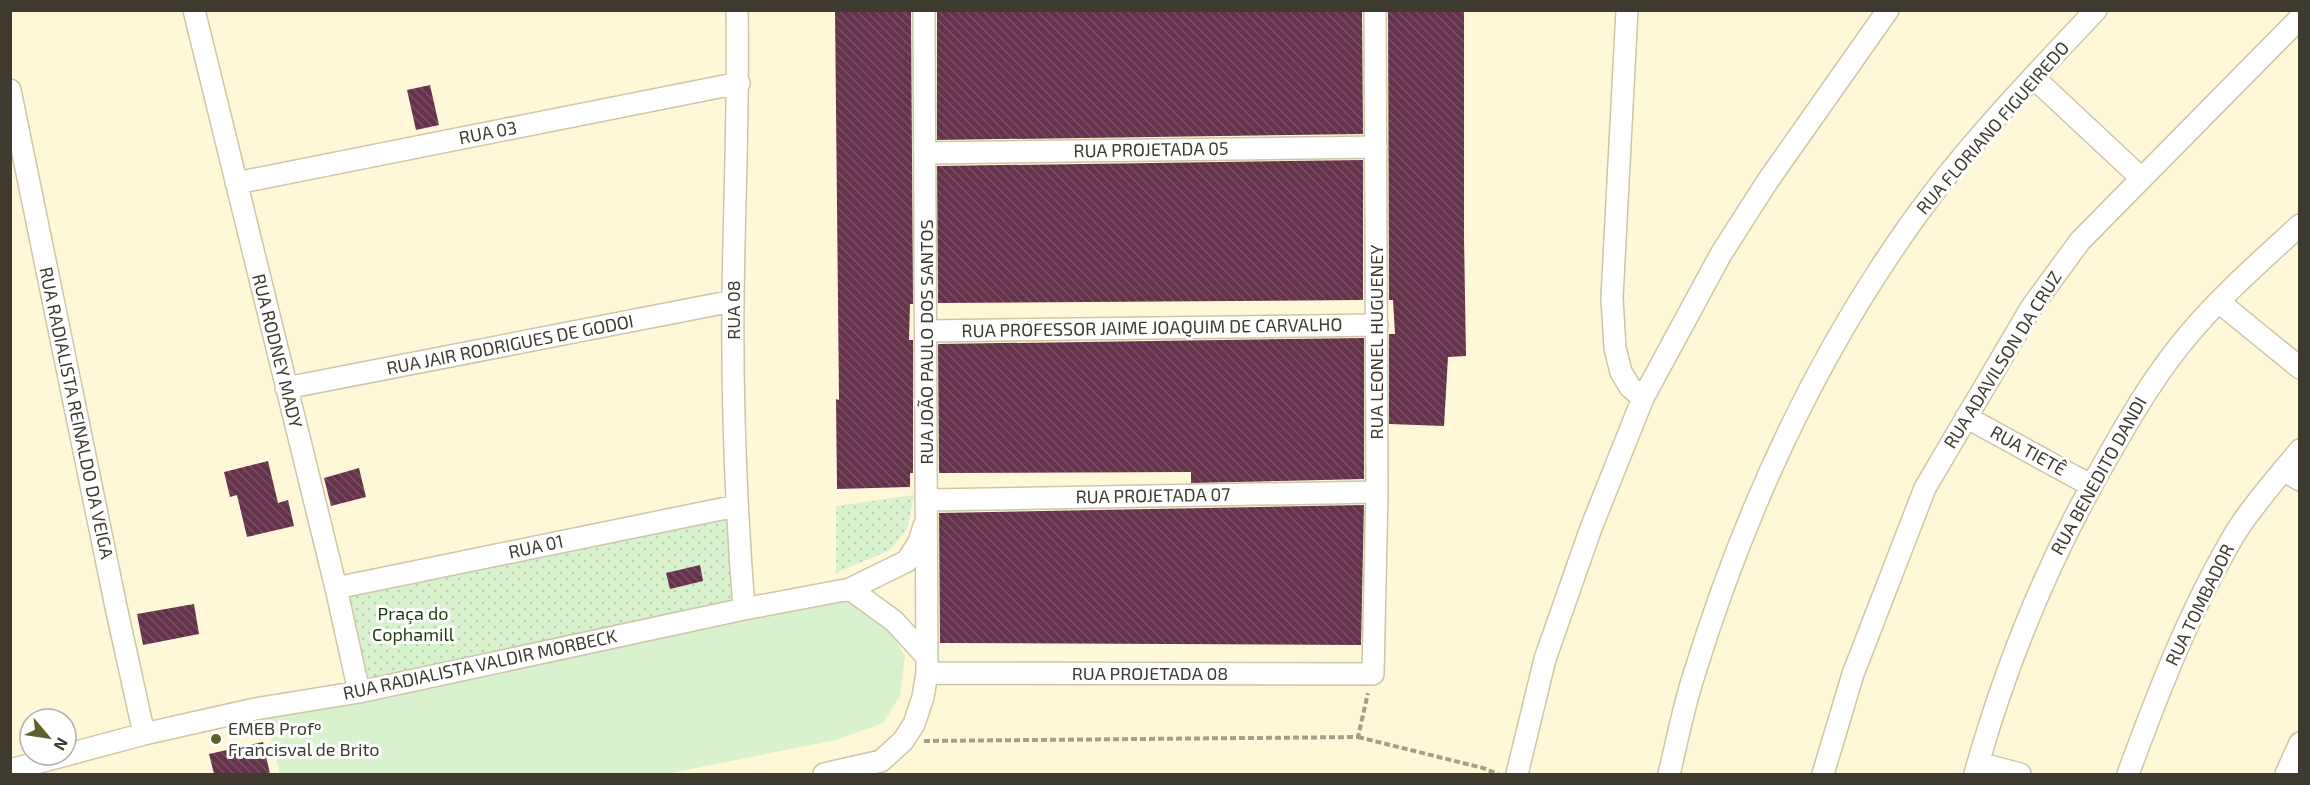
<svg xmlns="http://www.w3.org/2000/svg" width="2310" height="785" viewBox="0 0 2310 785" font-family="'Exo 2',sans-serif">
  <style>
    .park { fill: url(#park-dots) }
    .garden { fill: #d8f2ce }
    .building { fill: url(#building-back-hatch) }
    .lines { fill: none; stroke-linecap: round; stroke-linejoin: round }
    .minor-casing { stroke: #ccc6a6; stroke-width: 24 }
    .path { stroke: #a49f88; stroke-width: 4; stroke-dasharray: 6 3; stroke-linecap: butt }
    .minor { stroke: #fff; stroke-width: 21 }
    .poi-dot { fill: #5e612e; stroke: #fff; stroke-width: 2 }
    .labels { text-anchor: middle; stroke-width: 6; stroke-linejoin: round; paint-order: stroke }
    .street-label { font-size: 18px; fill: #3e3b2e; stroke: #fff }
    .park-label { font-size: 18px; fill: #1a3c08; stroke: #fff }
    .poi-label { font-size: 18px; fill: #3e3b2e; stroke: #fff; text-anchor: start }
  </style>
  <defs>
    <pattern id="park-dots" width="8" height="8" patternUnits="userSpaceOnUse" patternTransform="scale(1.5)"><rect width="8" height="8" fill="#d8f2ce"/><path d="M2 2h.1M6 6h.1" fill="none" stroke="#bad0b1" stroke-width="1.8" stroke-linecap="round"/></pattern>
    <pattern id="building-back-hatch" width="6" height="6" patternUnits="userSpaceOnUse" patternTransform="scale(1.5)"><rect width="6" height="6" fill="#65324b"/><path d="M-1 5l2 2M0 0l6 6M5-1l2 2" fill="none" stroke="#784f62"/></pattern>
  </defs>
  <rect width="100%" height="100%" fill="#fff8d8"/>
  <path class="park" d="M914 495 907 529 890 550 836 573V506Z
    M732 513 736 599 368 679 347 593Z"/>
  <path class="garden" d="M850 597 882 617 905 656 900 696 883 723 836 740 666 774H280L265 715Z"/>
  <path class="building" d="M835 10H911L913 304H910L909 340H913V473H910V487L837 489 836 399 839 400Z
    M937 10H1362L1363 134 937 140Z
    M1388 10H1464V237L1466 356 1448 357 1444 426 1389 424V334H1395L1393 300H1389Z
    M430 85 439 125 416 130 407 90Z
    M1363 160V300L938 303 937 166Z
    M1364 338V479L1191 483V472L939 473 938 344Z
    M268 461 278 503 288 500 294 526 247 537 237 495 230 497 224 472Z
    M359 468 366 497 331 506 324 478Z
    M1364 505 1361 645 940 643 939 513Z
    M700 565 703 581 670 589 666 573Z
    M194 604 199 634 143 645 137 614Z
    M263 742 270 774H214L209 754Z"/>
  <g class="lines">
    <g class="minor-casing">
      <path id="minor" d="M194 10 336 588 359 692
        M737 10C739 107 734 204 733 301 732 404 736 506 744 609
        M1627 10 1612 298 1615 348 1621 372 1630 387 1643 398
        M2033 77 2140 177
        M10 90 116 607 144 734
        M926 153 1376 147
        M236 183 739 83
        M2219 302 2300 368
        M927 331 1377 325
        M286 388 733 301
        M1966 417 2090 485
        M2283 470 2300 480
        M928 500 1377 492
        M336 588 736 506
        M850 589 907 561 919 542 924 526
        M927 673 1373 674 1377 492 1375 10
        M1978 763 2020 774
        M10 770 144 734 255 709 359 692 744 609 850 589 894 621 927 657
        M824 774 881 761 903 741 914 724 923 697 927 673 924 10
        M1517 774 1545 659 1591 528 1643 398 1721 254 1767 182 1888 10
        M1669 774C1677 742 1683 709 1693 678 1743 515 1815 357 1914 219 1968 144 2033 77 2096 10
        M1823 774 1853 674 1925 488 2031 308 2080 241 2300 18
        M1975 774C2007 659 2053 549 2114 446 2137 406 2160 368 2190 333 2223 294 2262 260 2300 225
        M2128 774C2158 693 2189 612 2233 537 2250 508 2278 477 2300 450
        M2286 774 2300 743"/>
    </g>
    <path class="path" d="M1358 737 1483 768 1498 774
      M924 741 1358 737 1368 693"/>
    <use href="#minor" class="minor"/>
  </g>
  <circle class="poi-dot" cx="216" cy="739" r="6"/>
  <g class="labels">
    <g class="street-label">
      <text transform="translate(1993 128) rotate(-49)" y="6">RUA FLORIANO FIGUEIREDO</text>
      <text transform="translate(488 133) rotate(-11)" y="6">RUA 03</text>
      <text transform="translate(1151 150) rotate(-1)" y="6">RUA PROJETADA 05</text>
      <text transform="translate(734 310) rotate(-90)" y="6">RUA 08</text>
      <text transform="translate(1152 328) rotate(-1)" y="6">RUA PROFESSOR JAIME JOAQUIM DE CARVALHO</text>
      <text transform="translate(927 342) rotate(-90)" y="6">RUA JOÃO PAULO DOS SANTOS</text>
      <text transform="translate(1377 342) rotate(-90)" y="6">RUA LEONEL HUGUENEY</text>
      <text transform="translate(510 345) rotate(-11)" y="6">RUA JAIR RODRIGUES DE GODOI</text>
      <text transform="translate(277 351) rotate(76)" y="6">RUA RODNEY MADY</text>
      <text transform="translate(2003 360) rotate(-58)" y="6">RUA ADAVILSON DA CRUZ</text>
      <text transform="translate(76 413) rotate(78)" y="6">RUA RADIALISTA REINALDO DA VEIGA</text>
      <text transform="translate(2028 451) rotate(29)" y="6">RUA TIETÊ</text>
      <text transform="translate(2099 476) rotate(-61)" y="6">RUA BENEDITO DANDI</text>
      <text transform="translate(1153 496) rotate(-1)" y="6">RUA PROJETADA 07</text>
      <text transform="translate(536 547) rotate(-12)" y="6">RUA 01</text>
      <text transform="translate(2200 605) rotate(-64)" y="6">RUA TOMBADOR</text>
      <text transform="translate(480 665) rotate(-12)" y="6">RUA RADIALISTA VALDIR MORBECK</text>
      <text x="1150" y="680">RUA PROJETADA 08</text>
    </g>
    <g class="park-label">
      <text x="413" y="620">Praça do<tspan x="413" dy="21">Cophamill</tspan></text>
    </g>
    <g class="poi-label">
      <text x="228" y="735">EMEB Profº<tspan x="228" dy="21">Francisval de Brito</tspan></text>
    </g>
  </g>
  <rect width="2310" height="785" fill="none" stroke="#3e3b2e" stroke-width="24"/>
  <g transform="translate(48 737) rotate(119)"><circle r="28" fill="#ffffff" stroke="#b2b1ab" stroke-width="1.5"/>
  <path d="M0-4.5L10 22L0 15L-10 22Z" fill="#5e612e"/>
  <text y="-9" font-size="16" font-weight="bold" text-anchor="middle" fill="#3e3b2e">N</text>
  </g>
</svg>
